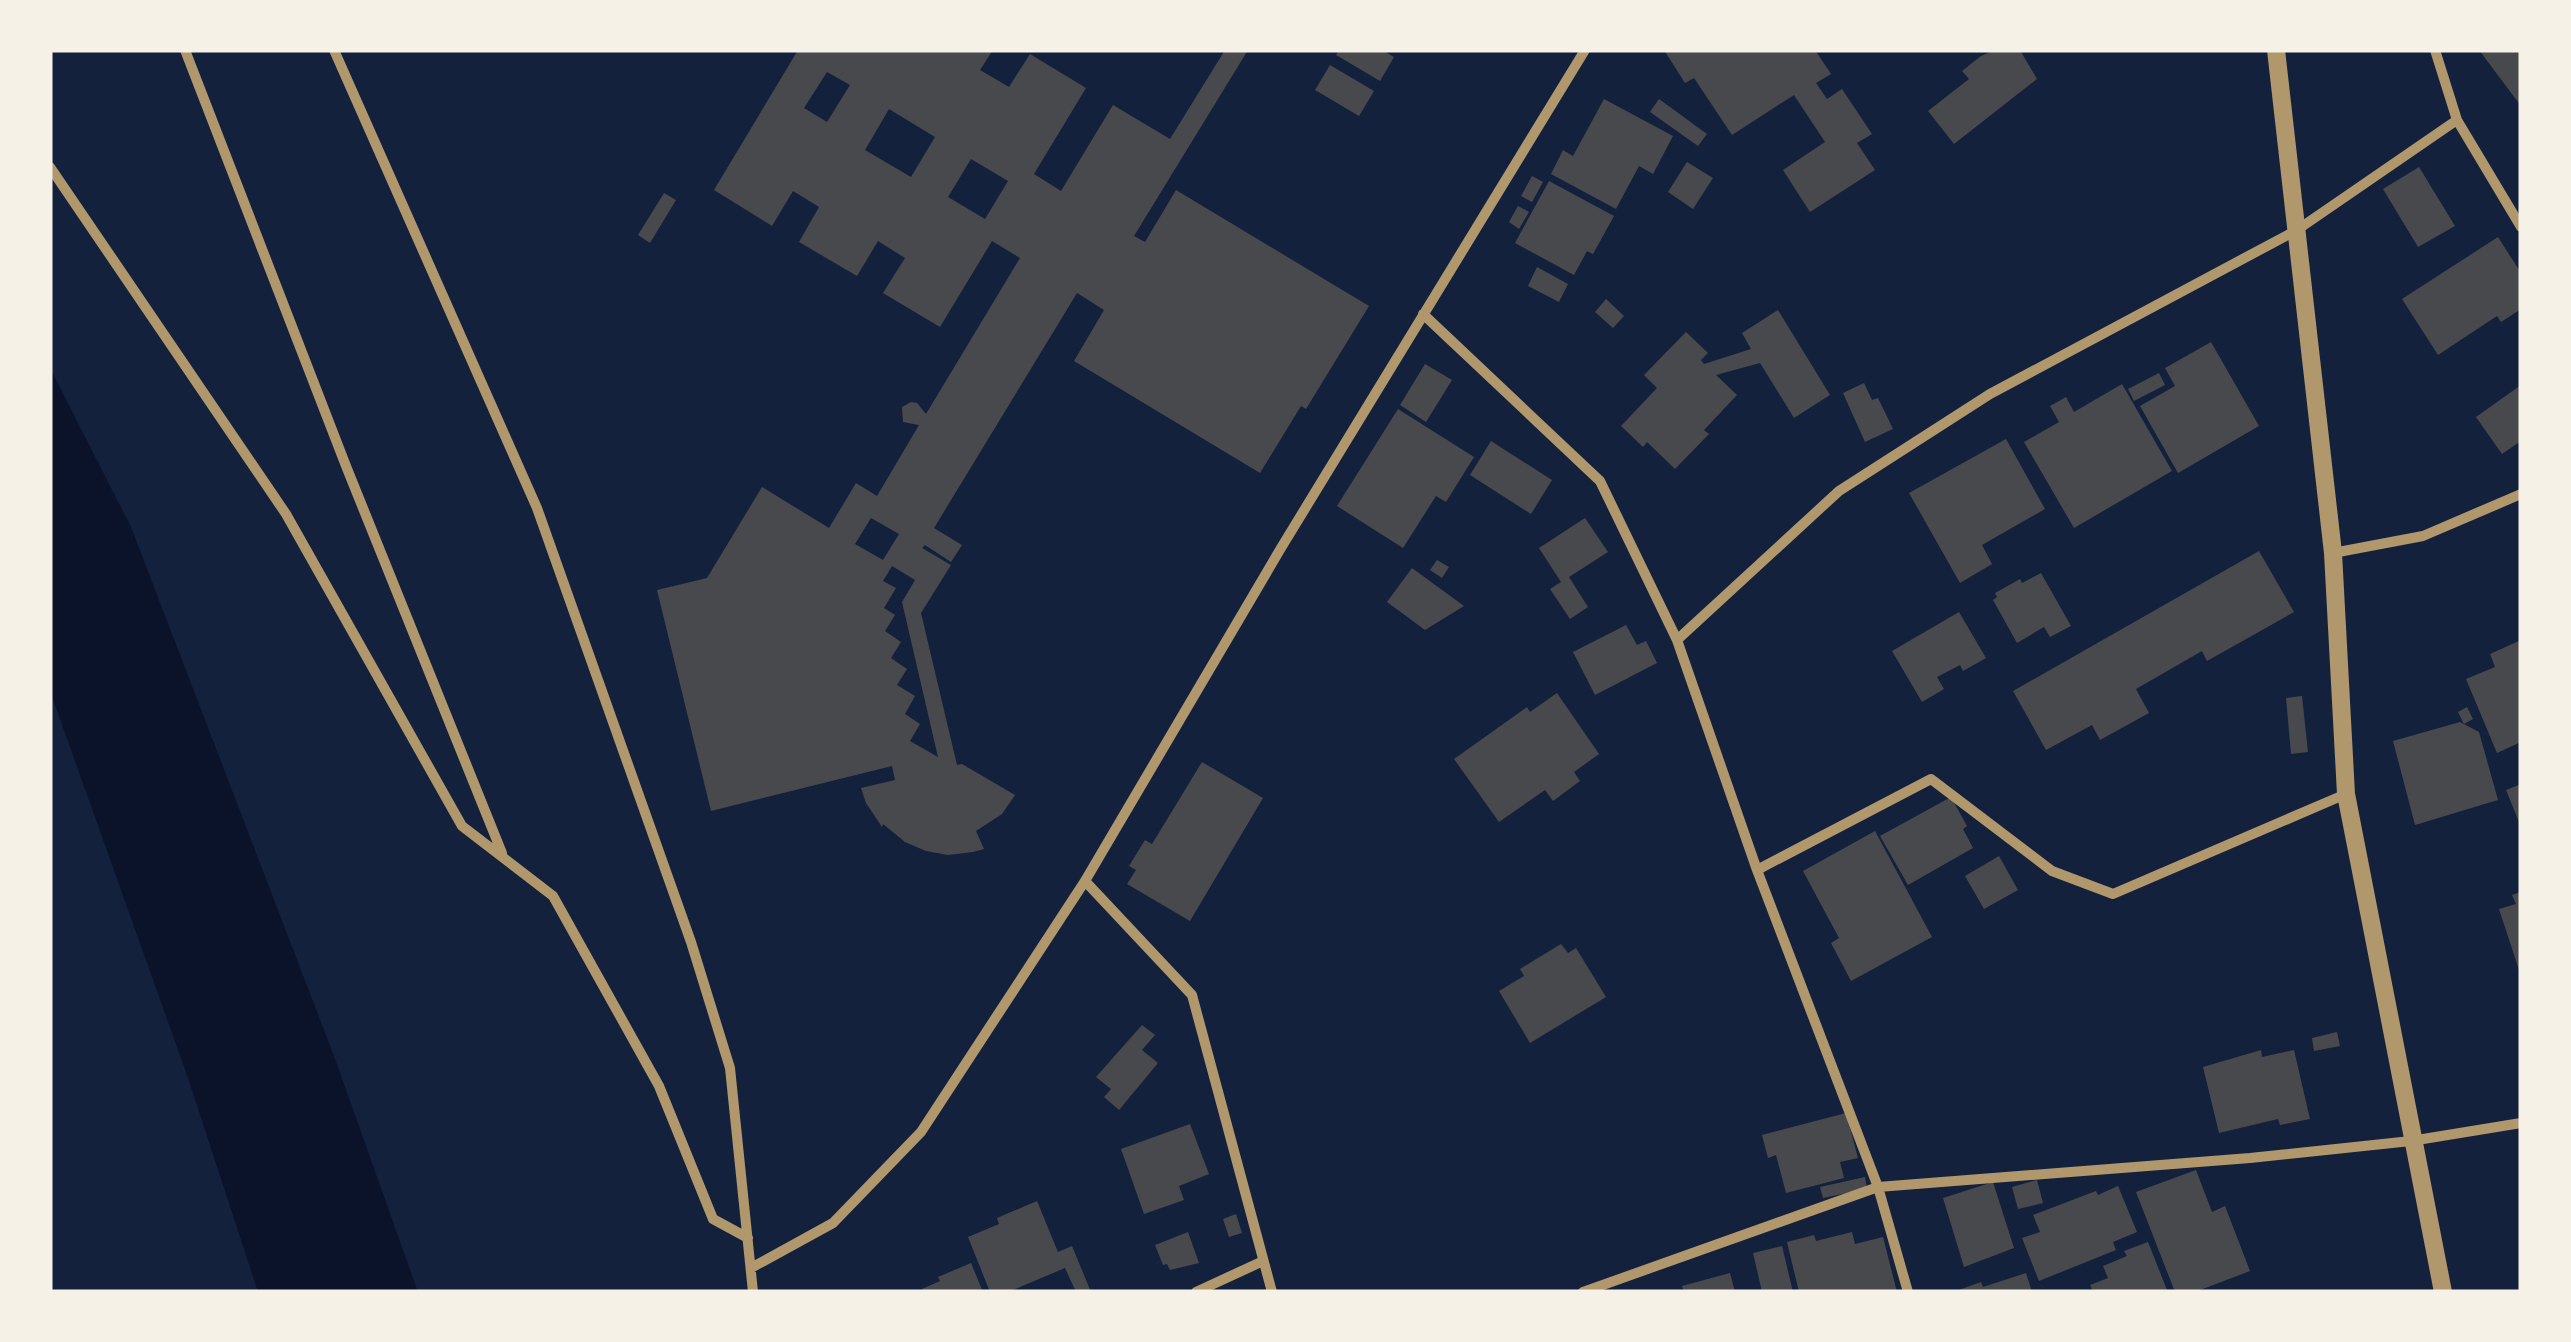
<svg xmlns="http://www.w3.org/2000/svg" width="2571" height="1342" viewBox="0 0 2571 1342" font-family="'Space Grotesk',sans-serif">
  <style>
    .water { fill: #0b132b }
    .building { fill: #48494c; fill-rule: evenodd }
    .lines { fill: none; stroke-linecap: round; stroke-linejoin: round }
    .minor { stroke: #b1986c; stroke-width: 10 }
    .tertiary { stroke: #b1986c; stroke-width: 18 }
  </style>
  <rect width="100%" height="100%" fill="#14213d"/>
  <path class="water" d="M50 368 131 527 334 1056 418 1292H258L188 1078 50 691Z"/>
  <path class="building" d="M798 50H993L980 70 1009 87 1030 54 1086 88 1034 174 1061 191 1113 105 1170 139 1225 50H1248L1134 236 1145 242 1176 190 1369 306 1306 409 1301 406 1260 473 1074 361 1104 310 1077 293 934 528 962 545 951 562 925 545 922 548 951 565 921 613 957 765 962 764 1015 795 1002 814 976 831 984 849 973 852 948 855 926 851 905 842 883 824 882 827 866 803 861 788 895 780 892 766 711 811 657 590 707 578 762 487 829 528 856 483 877 496 919 425 903 422 902 407 911 402 917 403 926 414 1020 258 992 241 940 327 883 293 905 258 878 241 857 276 799 242 819 207 793 191 772 226 714 190ZM827 72 850 85 827 122 804 108ZM889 109 935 137 911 177 865 150ZM971 159 1008 181 985 219 948 197ZM871 518 899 534 883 560 855 544ZM892 566 915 580 902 602 938 757 910 741 920 724 905 714 915 696 897 685 907 669 891 658 901 642 885 631 895 615 884 608 896 588 883 581Z
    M1339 50H1382L1394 57 1380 81 1336 55Z
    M1664 50H1815L1831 74 1816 83 1827 99 1842 89 1872 134 1857 143 1875 170 1810 212 1783 170 1825 142 1794 95 1732 135 1694 78 1685 83Z
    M1995 50H2020L2037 79 1954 144 1928 111 1969 79 1962 71 1981 56Z
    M2479 50H2521V106Z
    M1330 65 1374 91 1359 116 1315 90Z
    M1604 99 1673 136 1653 174 1639 166 1616 209 1551 174 1563 150 1573 156Z
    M1659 99 1707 134 1698 146 1650 112Z
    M1687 162 1713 178 1693 209 1668 192Z
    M2419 167 2455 226 2418 247 2383 189Z
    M1532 176 1543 182 1532 202 1521 196Z
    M1549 181 1614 216 1593 254 1587 251 1574 275 1515 243Z
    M664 193 676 200 650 243 638 235Z
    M1518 206 1529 212 1519 229 1509 222Z
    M2498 237 2521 273V309L2501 322 2497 316 2438 355 2402 299Z
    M1537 267 1568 284 1559 302 1528 286Z
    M1606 299 1624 316 1613 328 1595 312Z
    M1778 310 1830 395 1794 418 1760 363 1716 375 1737 395 1704 430 1709 434 1675 469 1647 442 1643 447 1621 426 1657 388 1644 375 1686 332 1708 353 1701 360 1704 364 1751 349 1742 333Z
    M2211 342 2259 426 2178 473 2140 406 2175 386 2165 368Z
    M1425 364 1452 380 1426 422 1400 405Z
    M2159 373 2165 385 2134 401 2128 389Z
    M1864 383 1872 400 1878 398 1893 429 1865 442 1843 393Z
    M2122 384 2172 471 2074 528 2024 442 2059 422 2050 406 2066 397 2074 412Z
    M2521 385V441L2502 454 2476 417Z
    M1398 409 1474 457 1446 502 1436 496 1403 548 1337 506Z
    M2006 439 2045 509 1982 545 1992 564 1960 583 1909 493Z
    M1491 441 1552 480 1531 514 1470 475Z
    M1585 518 1608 552 1569 577 1588 607 1570 619 1550 589 1561 582 1539 548Z
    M2259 551 2294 612 2207 661 2202 651 2136 689 2149 713 2100 740 2092 725 2046 750 2013 691Z
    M1437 560 1449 567 1442 578 1430 570Z
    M1412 568 1464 606 1425 630 1387 602Z
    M2041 573 2071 626 2050 637 2044 627 2017 643 1993 600 1997 597 1995 593 2020 579 2022 583Z
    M1959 612 1986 658 1963 671 1960 665 1937 677 1944 689 1922 702 1892 651Z
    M1626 625 1637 645 1646 641 1657 663 1595 695 1573 652Z
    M2521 640V742L2497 753 2466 679 2495 667 2490 654Z
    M1557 693 1599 754 1574 772 1580 781 1553 801 1545 790 1499 822 1454 759 1527 707 1530 712Z
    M2302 696 2308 752 2291 754 2286 698Z
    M2467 707 2473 719 2464 724 2458 712Z
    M2460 722 2479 732 2498 800 2415 825 2393 741Z
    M1202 762 1263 798 1190 921 1127 884 1136 870 1129 866 1145 840 1152 844Z
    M2521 784V827L2506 790Z
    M1951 797 1967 826 1963 829 1973 848 1908 885 1880 836Z
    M1875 831 1932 937 1851 981 1831 943 1839 938 1803 871Z
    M1999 856 2018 890 1984 909 1965 876Z
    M2521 892V973H2520L2499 909 2516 904 2512 895Z
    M1561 944 1568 953 1576 948 1606 997 1530 1043 1499 991 1524 976 1520 969Z
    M1142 1025 1155 1035 1142 1050 1158 1063 1119 1110 1104 1097 1111 1089 1096 1077Z
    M2337 1032 2340 1046 2314 1051 2312 1038Z
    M2261 1050 2262 1057 2294 1050 2310 1119 2280 1125 2278 1119 2219 1133 2203 1067Z
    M1846 1113 1858 1158 1840 1162 1844 1178 1786 1193 1776 1155 1768 1158 1762 1135Z
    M1190 1124 1209 1174 1179 1186 1184 1200 1144 1214 1121 1149Z
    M2196 1170 2212 1212 2225 1206 2250 1271 2195 1292H2175L2136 1192Z
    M1865 1177 1867 1189 1823 1198 1820 1187Z
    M2037 1180 2043 1203 2018 1209 2012 1187Z
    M1993 1182 2014 1248 1964 1267 1943 1198Z
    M2118 1186 2137 1232 2113 1242 2116 1250 2039 1281 2022 1238 2040 1232 2033 1215 2096 1191 2098 1195Z
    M1037 1201 1058 1252 1072 1246 1091 1292H1076L1065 1268 1008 1292H990L968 1237 999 1224 997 1218Z
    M1236 1214 1242 1233 1229 1237 1223 1219Z
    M1188 1232 1199 1263 1170 1270 1167 1264 1163 1265 1155 1245Z
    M1852 1232 1855 1244 1883 1237 1897 1292H1799L1787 1242 1814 1235 1816 1241Z
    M2148 1242 2167 1290 2093 1292 2090 1285 2108 1278 2103 1266 2127 1256 2124 1251Z
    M1782 1246 1793 1292H1762L1753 1253Z
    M971 1263 983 1292H923L922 1289 940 1281 938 1277Z
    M1730 1273 1735 1292H1684L1682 1286Z
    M2026 1273 2032 1292H1953L1981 1282 1983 1287Z"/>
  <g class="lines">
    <path class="minor" d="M185 50 346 466 502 853
      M334 50 537 508 691 942 730 1068 753 1292
      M2457 120 2521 227
      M50 167 286 514 462 826 553 896 659 1086 713 1219 748 1238
      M1423 314 1600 481 1677 640 1757 870 1931 779 2052 871 2113 894 2346 794
      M2333 553 2423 536 2521 494
      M1677 640 1839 491 1990 394 2297 230 2457 120 2435 50
      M1757 870 1878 1187 1908 1292
      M1085 881 1192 995 1272 1292
      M751 1268 833 1223 921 1132 1085 881 1281 548 1585 50
      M1196 1292 1261 1262
      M1583 1292 1878 1187 2250 1158 2411 1141 2521 1123"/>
    <path class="tertiary" d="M2276 50 2333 553 2346 794 2443 1292"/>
  </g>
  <rect width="2571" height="1342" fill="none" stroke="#f6f1e7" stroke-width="105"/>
</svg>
